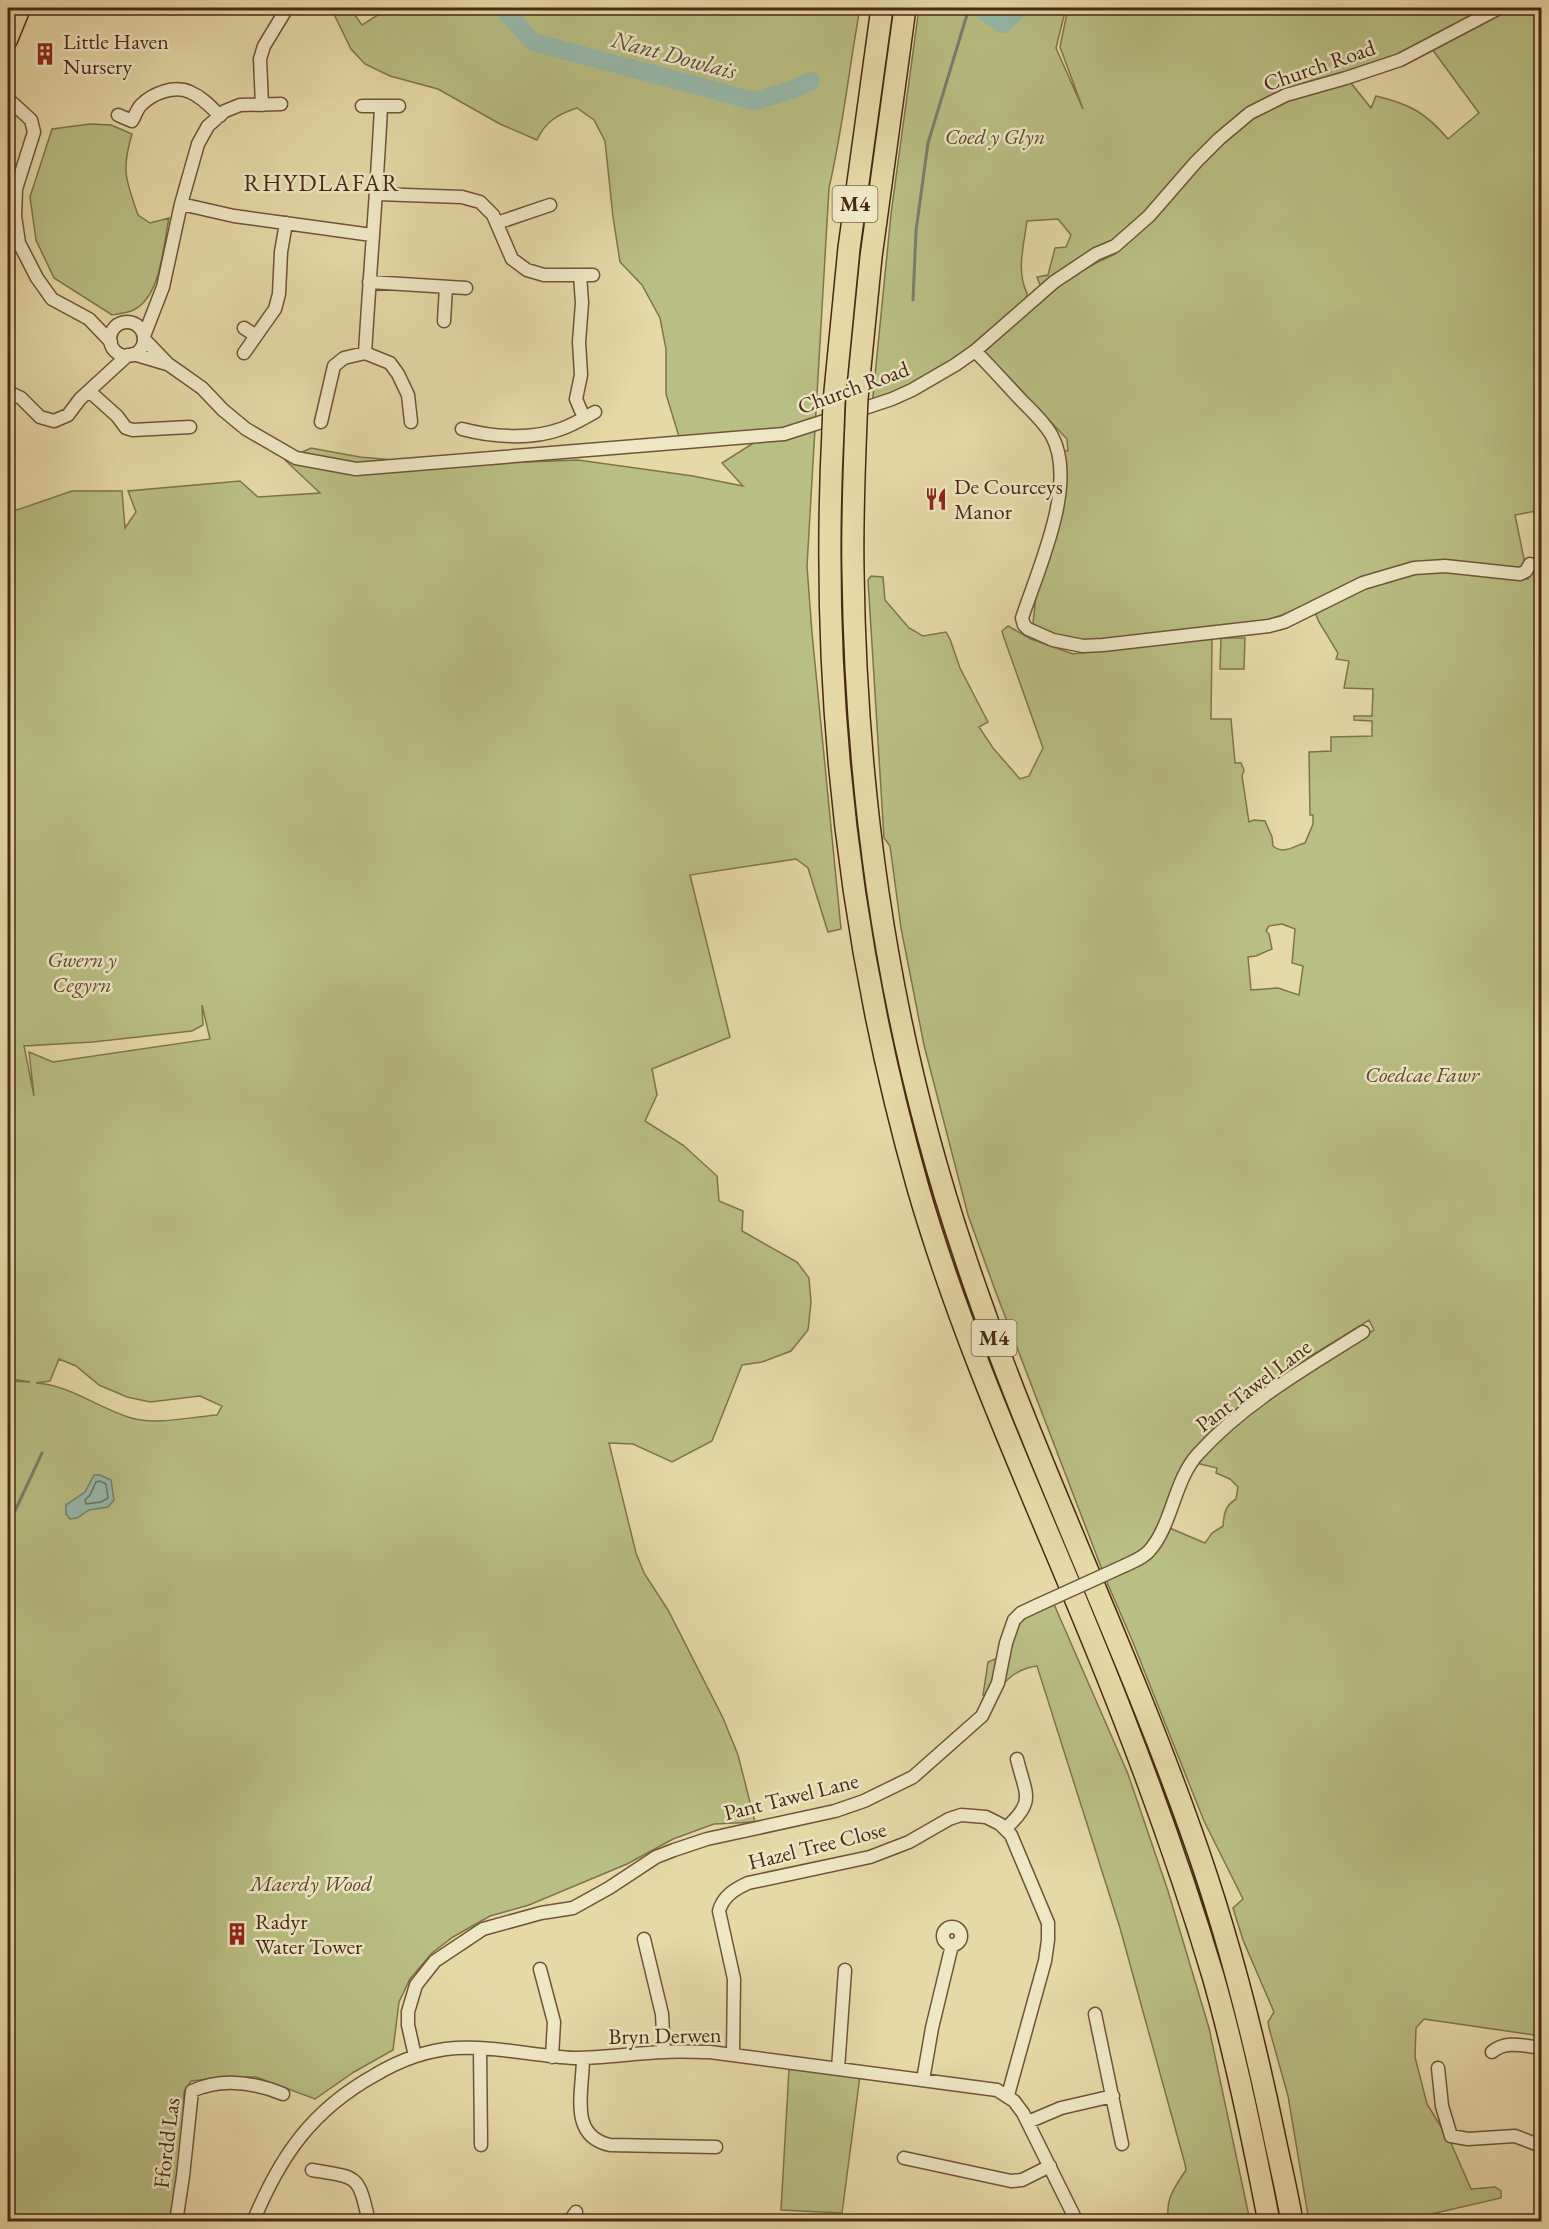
<svg xmlns="http://www.w3.org/2000/svg" width="1549" height="2229" viewBox="0 0 1549 2229" font-family="'EB Garamond',serif">
  <style>
    .green { fill: #b9be84; stroke: #81734c; stroke-width: 1.5; fill-rule: evenodd }
    .water { fill: #96b9ab; stroke: #777f6f; stroke-width: 1.5 }
    .lines { fill: none; stroke-linecap: round; stroke-linejoin: round }
    .shore { stroke: #707060; stroke-width: 1.5 }
    .stream { stroke: #777f6f; stroke-width: 3 }
    .river { stroke: #96b9ab; stroke-width: 18 }
    .street-casing { stroke: #70543a; stroke-width: 15 }
    .primary-casing { stroke: #492815; stroke-width: 21 }
    .highway-casing { stroke: #492815; stroke-width: 24 }
    .street { stroke: #efe6c6; stroke-width: 12 }
    .primary { stroke: #e6d8a7; stroke-width: 18 }
    .highway { stroke: #e6d8a7; stroke-width: 21 }
    .street-bridge-casing { stroke: #70543a; stroke-width: 15; stroke-linecap: butt }
    .highway-bridge-casing { stroke: #492815; stroke-width: 24; stroke-linecap: butt }
    .street-bridge { stroke: #efe6c6; stroke-width: 12 }
    .highway-bridge { stroke: #e6d8a7; stroke-width: 21 }
    .labels { text-anchor: middle; stroke-width: 5; stroke-linejoin: round; paint-order: stroke }
    .shield { fill: #efe6c6; stroke: #7b614a; stroke-width: 1.5 }
    .shield-label { font-size: 21px; font-weight: bold; fill: #492815 }
    .poi-label { font-size: 22px; fill: #492815; stroke: #efe6c6; text-anchor: start }
    .street-label { font-size: 22px; fill: #492815; stroke: #efe6c6 }
    .park-label { font-size: 22px; font-style: italic; fill: #5f462b; stroke: #efe6c6 }
    .water-label { font-size: 24px; font-style: italic; fill: #5c4c3a; stroke: #efe6c6 }
    .neighbourhood-label { font-size: 24px; letter-spacing: 1.5px; fill: #492815; stroke: #efe6c6 }
  </style>
  <rect width="100%" height="100%" fill="#e6d8a7"/>
  <filter id="stains"><feTurbulence type="fractalNoise" baseFrequency=".00333" numOctaves="4"/><feColorMatrix values="0 0 0 0 .2 0 0 0 0 .09 0 0 0 0 .02 0 0 0 .5 -.17"/></filter>
  <radialGradient id="worn" r=".72"><stop offset=".6" stop-color="#630" stop-opacity="0"/><stop offset="1" stop-color="#630" stop-opacity=".3"/></radialGradient>
  <path class="green" d="M331 8H350L362 25 389 8H860C849 68 843 128 829 188L807 566 812 633 841 929 828 932 808 868 796 859 690 875 730 1037 652 1069 657 1095 645 1121 683 1145 717 1176 719 1201 743 1211 742 1231 797 1262 809 1278 811 1302 808 1330 791 1351 762 1362 742 1365 712 1441 672 1462 633 1444 609 1443 636 1553 644 1573 668 1610 723 1718 738 1755 755 1822 714 1824 673 1839 627 1864 529 1905 490 1916 453 1937 432 1953 410 1979 399 2002 393 2050 354 2072 315 2099 256 2077H230L191 2081 184 2092 183 2137 172 2221H8V1381L30 1382 8 1378V503L17 510 72 491H122L125 528 136 512 128 491 240 481 258 497 320 493 285 460 311 448 360 457 449 465 578 460 693 476 743 486 722 463 752 444 743 433 680 440 666 394V349L660 318 642 285 620 262 613 217 605 141 594 120 577 108C558 114 545 122 537 140L500 124 438 89 390 76 365 64 351 49ZM202 1005 210 1039 53 1062 29 1052 34 1096 24 1046 93 1042 192 1031 203 1025ZM59 1359 76 1366 99 1385 127 1397 150 1402 200 1396 222 1406 217 1415C189 1417 155 1426 128 1417 97 1407 69 1385 36 1383L50 1381Z
    M919 8H1066L1056 48 1083 109 1060 47 1068 8H1541L1542 510 1515 515 1524 559 1523 569 1457 562 1311 603 1282 615 1260 622 1121 639 1082 641 1066 639 1039 629 1033 623 1037 587 1057 504 1058 450 1068 451 1067 439 984 351C1023 313 1065 275 1115 254V247L1048 288 1040 285 1037 277 1048 275 1055 248 1066 247 1071 235 1058 219 1027 221C1024 244 1016 272 1027 293L1026 300 980 346 872 406 891 214ZM1432 49 1479 113 1448 139C1426 113 1410 104 1376 96L1371 108 1347 78Z
    M90 124 111 125 132 134C121 171 126 180 138 215L150 223 169 218C163 246 161 300 131 311 125 313 118 314 112 315L54 278 36 240 30 197 52 129Z
    M1532 568 1541 569V2036L1424 2019 1416 2028 1415 2057 1427 2104 1451 2143 1471 2189 1495 2187 1501 2191V2198L1401 2221H1309L1288 2096 1269 2028 1268 2022 1274 2012 1243 1940 1233 1908 1243 1899 1204 1821 1132 1640 1106 1580 995 1290 968 1215 924 1045 901 928 890 846 884 838 868 580 871 576 883 577 885 600 909 628 923 636 946 632 950 639 960 668 988 722 979 727 993 748 1020 779 1029 776 1043 748 1003 635 1002 631 1008 626 1031 639 1073 654 1209 637 1212 641 1211 719H1231L1235 763H1241L1244 770 1242 776 1249 822 1254 820 1265 821 1272 837 1273 846C1284 855 1293 846 1305 843L1313 824V815H1310L1309 752 1331 751V737L1372 736V721L1354 720V716H1372L1373 689 1344 688 1349 661 1336 659 1338 653 1319 622 1316 615 1320 608 1376 583 1428 571 1528 579ZM1282 924 1295 929 1292 963 1303 966 1299 995 1278 988 1251 990 1248 957 1256 956 1272 949 1269 934 1266 931 1269 926ZM1369 1320 1374 1330 1307 1372 1301 1362ZM1192 1462 1217 1468 1216 1473 1230 1479 1238 1487 1236 1499C1225 1506 1224 1513 1223 1526L1212 1533 1205 1543 1165 1526Z
    M1221 638H1245L1244 669H1220Z
    M1053 1602 1128 1774 1168 1891 1209 2028 1250 2221H1169C1164 2200 1175 2187 1186 2170L1185 2164 1120 1928 1037 1666C1016 1669 1006 1679 994 1696L983 1695 988 1662 1000 1657 1027 1611Z
    M789 2069 860 2076 842 2213 781 2210Z"/>
  <path class="water" d="M94 1475H100L111 1480 114 1500 108 1507 89 1510 77 1518 70 1519 66 1514V1505L85 1492Z"/>
  <g class="lines">
    <path class="shore" d="M100 1481 106 1484 108 1498 101 1502 86 1504 85 1500 90 1495 96 1482Z"/>
    <path class="stream" d="M913 300 916 231 928 143 969 8
      M8 1526 42 1453"/>
    <path class="river" d="M503 8 533 42 754 101 792 90 811 81
      M980 8 1003 24 1020 8"/>
    <g class="street-casing">
      <path id="street" d="M8 99 31 120 34 132 16 189 15 216 19 243 37 278 52 299 89 319 111 342
        M262 105 260 59 264 46 287 8
        M362 106H399
        M118 115 132 121C135 116 137 109 141 105 153 93 174 85 190 92 202 97 211 107 220 116
        M377 194 462 197 480 202 493 215 512 259 527 270 544 275H593
        M181 204 234 216 372 235
        M497 223 550 205
        M580 275 582 303 579 342 581 375 576 399 584 418
        M369 282 466 288
        M444 321 446 287
        M110 339a17 17 0 1 1 34 0a17 17 0 1 1-34 0Z
        M244 328 256 336
        M144 336 163 287 181 204 198 144 208 126 225 111 240 105 281 104
        M144 339 168 364 202 388 223 410 246 429 296 458 356 469 784 434 837 417
        M975 351C991 367 1006 384 1022 401 1033 412 1045 423 1052 436 1078 484 1038 569 1022 618L1024 625 1028 629 1053 640 1083 646 1103 645 1269 626 1284 622 1363 583 1414 568 1445 566 1520 574 1526 571 1530 564
        M244 353 275 309 279 294 281 252 286 223
        M365 353C370 270 377 189 381 107
        M133 354 167 364
        M89 391 117 416 126 428 133 430 190 427
        M8 392 21 398 40 417 54 421 68 415 80 399 128 355
        M853 412 892 399 912 390 955 365 975 351 1054 282 1096 254 1115 246 1149 216 1196 162 1219 139 1250 113 1286 95 1346 78 1400 60 1499 8
        M321 422 334 366 344 358 365 353 390 363 398 374 408 395 411 422
        M462 429C492 437 531 440 561 429 573 425 584 418 595 412
        M1126 1565C1134 1561 1143 1558 1149 1551 1172 1526 1174 1480 1198 1454 1244 1403 1306 1368 1363 1332
        M1005 1829C1036 1801 1026 1796 1017 1759
        M943 1936a9 9 0 1 1 18 0a9 9 0 1 1-18 0Z
        M644 1939 662 2014 664 2052
        M540 1969 554 2022 552 2057
        M1095 2014 1122 2144
        M480 2049 481 2145
        M1492 2052C1506 2040 1524 2046 1542 2048
        M733 2054 734 1979 719 1911C723 1896 735 1889 748 1883L870 1857 909 1842 949 1819 961 1815 986 1817 1000 1824 1011 1835 1048 1923V1940L1045 1961 1008 2095
        M415 2056 408 2025V2012L416 1985 435 1961 483 1929 541 1913 573 1908 609 1888 656 1857 674 1850 707 1839 835 1811 864 1801 913 1777 982 1716 998 1683 1006 1643 1014 1620 1021 1613 1038 1605
        M583 2058C583 2091 568 2136 610 2145L716 2147
        M1438 2068 1442 2106 1451 2136 1468 2139 1515 2136 1536 2144H1542
        M838 2069 845 1970
        M923 2080 932 2028 952 1945
        M1028 2122 1061 2108 1113 2096
        M904 2158 1011 2181 1022 2180 1050 2166
        M312 2170C359 2178 358 2174 369 2222
        M176 2222 183 2176 192 2091C222 2077 253 2082 283 2094
        M253 2222C280 2156 312 2110 375 2075 400 2060 427 2050 456 2048 496 2046 535 2056 574 2058 605 2058 634 2053 665 2052 680 2051 695 2052 710 2052L997 2090 1014 2101 1023 2113 1077 2222
        M569 2222 576 2212"/>
    </g>
    <g class="primary-casing">
      <path id="primary" d="M8 40 21 8"/>
    </g>
    <g class="highway-casing">
      <path id="highway" d="M857 398 871 257 905 8
        M834 402 849 248 882 8
        M856 421C854 471 852 521 853 571 856 802 890 1035 964 1254 1029 1450 1122 1636 1191 1831 1226 1928 1252 2029 1273 2130 1279 2160 1287 2191 1292 2222
        M833 430C820 686 848 941 918 1188 971 1371 1056 1542 1124 1719 1157 1804 1187 1889 1213 1976 1236 2056 1253 2139 1269 2222"/>
    </g>
    <use href="#street" class="street"/>
    <use href="#primary" class="primary"/>
    <use href="#highway" class="highway"/>
    <g class="street-bridge-casing">
      <path id="street-bridge" d="M1038 1605 1126 1565"/>
    </g>
    <g class="highway-bridge-casing">
      <path id="highway-bridge" d="M856 421 857 398
        M833 430 834 402"/>
    </g>
    <use href="#street-bridge" class="street-bridge"/>
    <use href="#highway-bridge" class="highway-bridge"/>
  </g>
  <defs>
    <g id="building-bare" transform="scale(1.8)"><path d="M-4-6H4V6H1V3H-1V6H-4ZM-2.5-4.3h1.7v1.8h-1.7ZM.8-4.3h1.7v1.8H.8ZM-2.5-1h1.7V.8h-1.7ZM.8-1h1.7V.8H.8Z" fill="#8f2418" stroke="#efe6c6" stroke-width="2.5" paint-order="stroke"/></g>
    <g id="restaurant-bare" transform="scale(1.8)"><path d="M-5-6h1v4h1v-4h1v4h1v-4h1v5L-1.5 .5V6h-2V.5L-5-1ZM5-6V6H3V1.5H1.5Q1.5-4 5-6Z" fill="#8f2418" stroke="#efe6c6" stroke-width="2.5" paint-order="stroke"/></g>
  </defs>
  <g fill-rule="evenodd">
    <use href="#building-bare" x="45" y="54"/>
    <use href="#restaurant-bare" x="936" y="499"/>
    <use href="#building-bare" x="237" y="1934"/>
  </g>
  <g class="labels">
    <g class="shield">
      <rect x="832.5" y="186" width="45" height="36" rx="4.5"/>
      <rect x="971.5" y="1320" width="45" height="36" rx="4.5"/>
    </g>
    <g class="shield-label">
      <text x="855" y="211">M4</text>
      <text x="994" y="1345">M4</text>
    </g>
    <g class="poi-label">
      <text x="63" y="49">Little Haven<tspan x="63" dy="25">Nursery</tspan></text>
      <text x="954" y="494">De Courceys<tspan x="954" dy="25">Manor</tspan></text>
      <text x="255" y="1929">Radyr<tspan x="255" dy="25">Water Tower</tspan></text>
    </g>
    <g class="street-label">
      <text transform="translate(1319 65) rotate(-19)" y="8">Church Road</text>
      <text transform="translate(853 387) rotate(-20)" y="8">Church Road</text>
      <text transform="translate(1253 1385) rotate(-37)" y="8">Pant Tawel Lane</text>
      <text transform="translate(791 1796) rotate(-14)" y="8">Pant Tawel Lane</text>
      <text transform="translate(817 1845) rotate(-14)" y="8">Hazel Tree Close</text>
      <text transform="translate(665 2035) rotate(-1)" y="8">Bryn Derwen</text>
      <text transform="translate(166 2143) rotate(-83)" y="8">Ffordd Las</text>
    </g>
    <g class="park-label">
      <text x="995" y="144">Coed y Glyn</text>
      <text x="82" y="967">Gwern y<tspan x="82" dy="25">Cegyrn</tspan></text>
      <text x="1422" y="1082">Coedcae Fawr</text>
      <text x="311" y="1891">Maerdy Wood</text>
    </g>
    <g class="water-label">
      <text transform="translate(674 55) rotate(15)" y="8">Nant Dowlais</text>
    </g>
    <g class="neighbourhood-label">
      <text x="322" y="191">RHYDLAFAR</text>
    </g>
  </g>
  <rect width="1549" height="2229" fill="none" stroke="#e6d8a7" stroke-width="30"/>
  <rect x="9" y="9" width="1531" height="2211" fill="none" stroke="#492815" stroke-width="3"/>
  <rect x="15" y="15" width="1519" height="2199" fill="none" stroke="#492815" stroke-width="1.5"/>
  <rect width="100%" height="100%" filter="url(#stains)"/>
  <rect width="100%" height="100%" fill="url(#worn)"/>
</svg>
